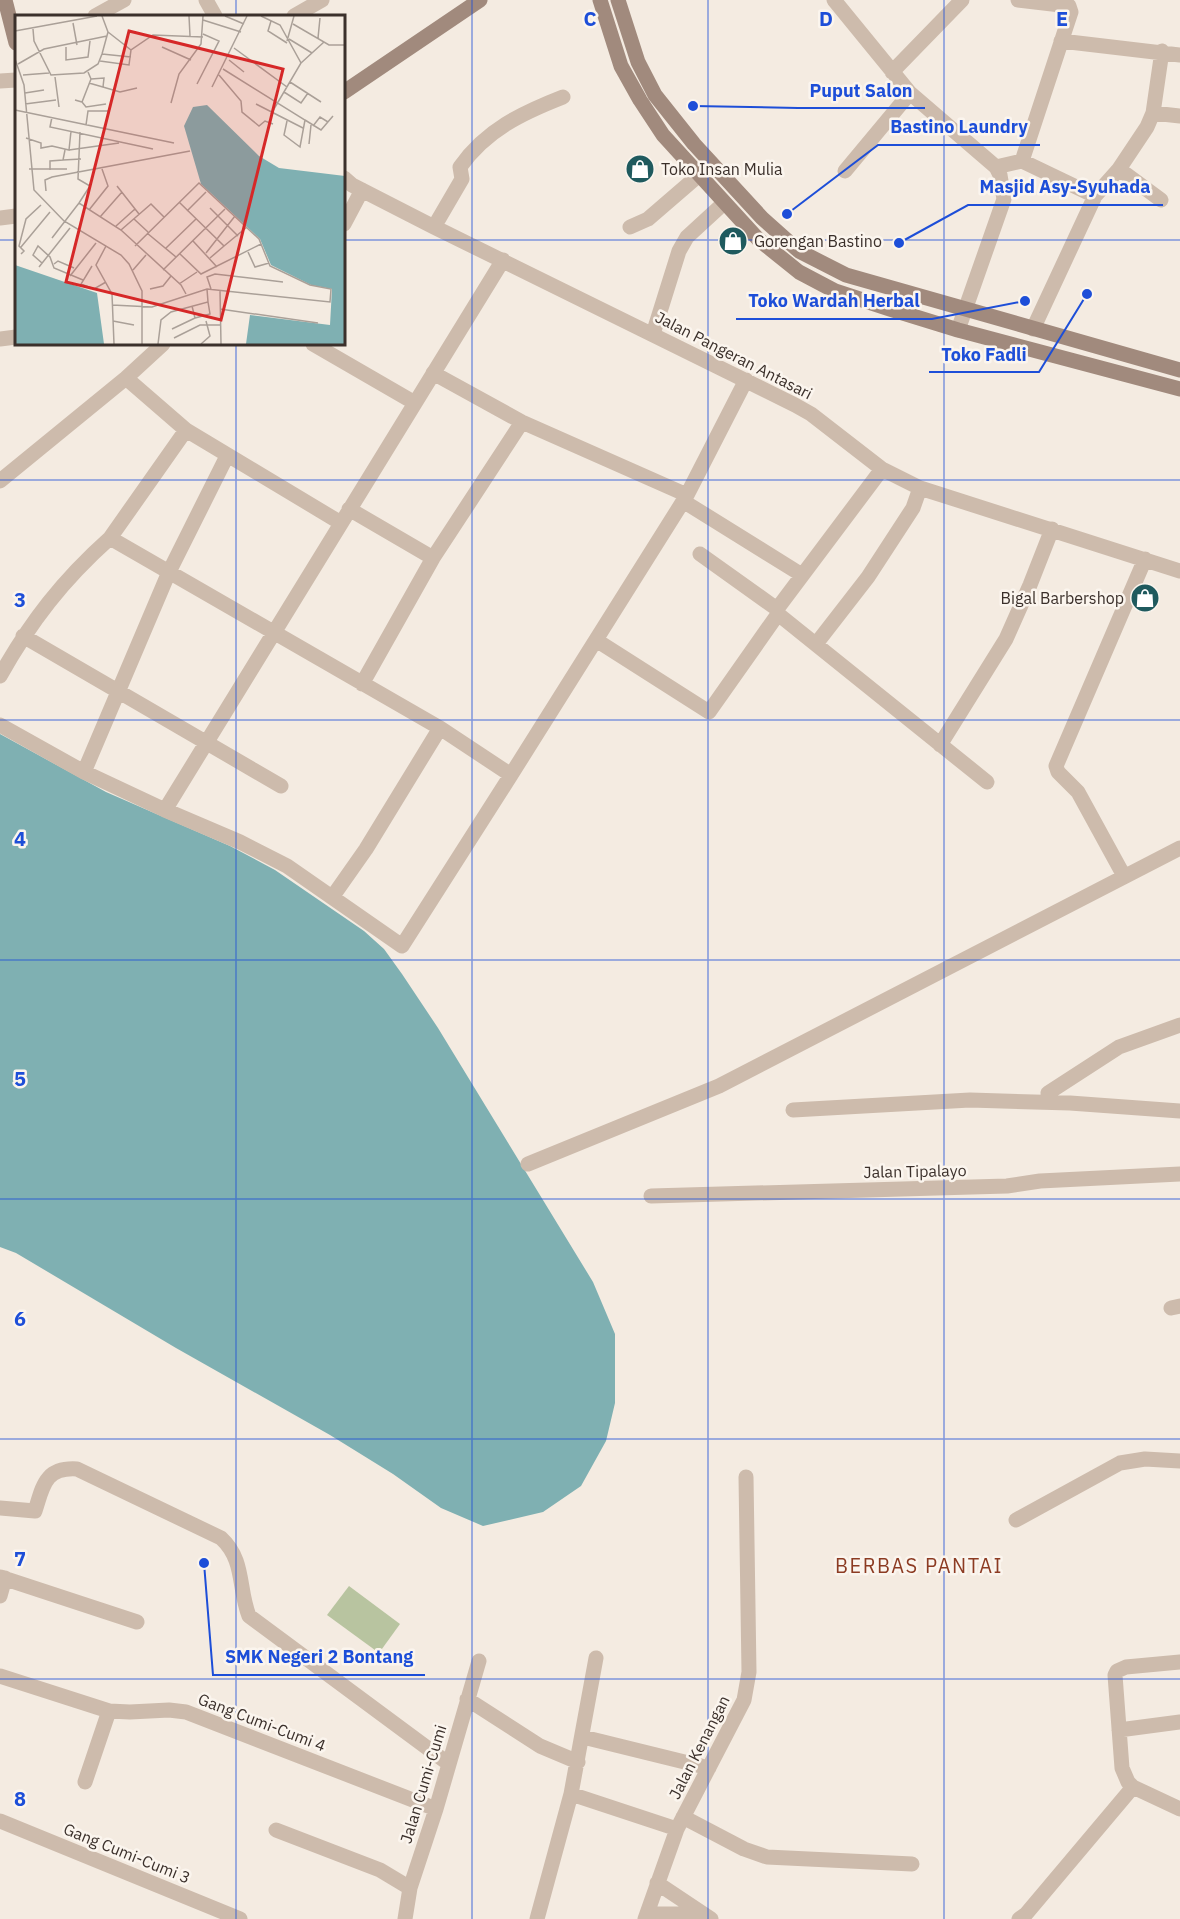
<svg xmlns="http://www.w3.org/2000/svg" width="1180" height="1919" viewBox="0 0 1180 1919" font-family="'IBM Plex Sans',sans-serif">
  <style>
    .green { fill: #b8c4a0 }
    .water { fill: #7fb0b2 }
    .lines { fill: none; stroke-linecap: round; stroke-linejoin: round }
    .street { stroke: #cdbbac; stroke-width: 15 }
    .secondary { stroke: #a18a7d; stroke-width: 15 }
    .grid { fill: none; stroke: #1d4ed8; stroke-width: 1.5; stroke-opacity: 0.55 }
    .labels { text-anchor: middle; stroke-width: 5; stroke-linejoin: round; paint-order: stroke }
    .poi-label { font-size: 16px; fill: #3b302b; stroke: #fbf5ee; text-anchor: start }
    .street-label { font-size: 16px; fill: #3b302b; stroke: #fbf5ee }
    .quarter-label { font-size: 20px; letter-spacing: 1.5px; fill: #8c3b22; stroke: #fbf5ee }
    .inset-road { fill: none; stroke: #aaa098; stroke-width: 1.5 }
    .view { fill: #d62828; fill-opacity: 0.15; stroke: #d62828; stroke-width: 3 }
    .inset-edge { fill: none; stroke: #3b302b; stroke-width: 3 }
    .grid-label { font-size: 20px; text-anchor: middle; font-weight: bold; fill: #1d4ed8; stroke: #fbf5ee; stroke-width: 5; stroke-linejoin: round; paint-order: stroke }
    .leader { fill: none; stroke: #1d4ed8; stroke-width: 2 }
    .callout-dot { fill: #1d4ed8; stroke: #fbf5ee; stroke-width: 2 }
    .callout-label { font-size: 18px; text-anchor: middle; font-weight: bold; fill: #1d4ed8; stroke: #fbf5ee; stroke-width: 5; stroke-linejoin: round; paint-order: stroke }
  </style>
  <rect width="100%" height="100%" fill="#f4ebe1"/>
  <path class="green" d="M349 1586 400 1624 379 1653 327 1615Z"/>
  <path class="water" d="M0 734 106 792 230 846 275 870 364 931 384 949 402 974 438 1028 593 1282 615 1334V1403L606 1441 581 1486 543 1512 483 1526 441 1508 393 1474 330 1435 176 1348 16 1253 0 1247Z"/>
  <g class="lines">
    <path class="street" d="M206 0 215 16
      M834 0 910 93 996 167 1000 175 1004 199 958 330
      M1018 0 1069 6 1071 12 1022 161
      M95 16 124 0
      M294 16 322 0
      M1061 41 1180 55
      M892 72 962 0
      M0 81 16 80
      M1153 113 1180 116
      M996 167 1022 161 1095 196
      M1119 169 1161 200
      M845 171 910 93
      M344 178 352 185 434 227 795 405 811 414 882 469 920 488 1180 571
      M0 218 16 216
      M344 224 362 190
      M434 227 462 179 460 167C486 130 522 113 563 97
      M630 227 648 219 699 175
      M1033 329 1095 196 1119 169 1147 127 1153 113 1162 51
      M653 334 679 251 687 237 724 203
      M0 339 16 337
      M313 344 415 403
      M433 373 522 422 687 495
      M126 378 186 430 341 523
      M186 430 110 538 440 728 511 775
      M0 481 126 378 163 344
      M683 501 802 575
      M349 509 433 558
      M700 554 777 609
      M778 614 987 782
      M23 636 281 786
      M596 640 709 712 778 614 777 609 882 469
      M816 644 868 577 913 508 920 488
      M0 676C31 621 63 580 110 538
      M362 684 433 558 522 422
      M0 725 84 772 165 810 240 842 287 866 402 946 511 775 687 495 746 380
      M940 745 1006 639 1030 585 1052 529
      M84 772 169 572 227 456
      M165 810 503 260
      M1124 876 1078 792 1058 772 1056 766 1145 559
      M333 896 366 849 440 728
      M1048 1093 1119 1047 1180 1025
      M793 1110 970 1100 1070 1103 1180 1111
      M528 1164 719 1086 1180 848
      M651 1196 1007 1186 1040 1181 1180 1174
      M1171 1308 1180 1306
      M0 1508 35 1511C43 1486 45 1467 77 1469L221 1538C245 1560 238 1588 249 1616L449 1764
      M1016 1520 1120 1463 1145 1459 1180 1461
      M0 1577 137 1622
      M0 1596 5 1578
      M0 1676 109 1711 130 1712 169 1710 186 1712 436 1809
      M467 1699 540 1746 578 1762
      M1119 1730 1180 1722
      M583 1737 709 1768
      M85 1782 109 1711
      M1133 1787 1180 1809
      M571 1794 677 1829
      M683 1817 744 1849 767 1857 912 1864
      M0 1821 240 1919
      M276 1830 380 1870 410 1888
      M657 1883 711 1919
      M647 1914H703
      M405 1919 410 1888 436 1809 479 1661
      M537 1919 571 1794 596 1658
      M645 1919 677 1829 744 1700 749 1672 746 1477
      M1019 1919 1026 1914 1133 1787 1128 1782 1122 1768 1115 1675 1117 1671 1126 1667 1180 1662"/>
    <path class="secondary" d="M5 0 16 43
      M600 0 621 66 640 100 663 135 758 239 799 272 835 291 890 309 958 330 1180 389
      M618 0 638 62 655 95 694 144 762 218 799 251 846 275 1180 370
      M344 92 480 0"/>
  </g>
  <path class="grid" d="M236 0V16M472 0V1919M708 0V1919M944 0V1919M0 240H16M344 240H1180M236 344V1919M0 480H1180M0 720H1180M0 960H1180M0 1199H1180M0 1439H1180M0 1679H1180"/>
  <defs>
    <g id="shop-disc" transform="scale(1.5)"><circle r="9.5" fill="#1f5a5e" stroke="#fbf5ee"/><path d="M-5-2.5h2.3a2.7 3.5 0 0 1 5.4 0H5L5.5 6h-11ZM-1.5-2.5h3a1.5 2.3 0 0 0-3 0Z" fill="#fff"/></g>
  </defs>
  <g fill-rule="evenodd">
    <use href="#shop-disc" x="640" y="169"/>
    <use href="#shop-disc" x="733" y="241"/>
    <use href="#shop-disc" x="1145" y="598"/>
  </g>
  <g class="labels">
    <g class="poi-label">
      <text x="661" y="175">Toko Insan Mulia</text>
      <text x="754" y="247">Gorengan Bastino</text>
      <text x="1124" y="604" text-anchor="end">Bigal Barbershop</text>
    </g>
    <g class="street-label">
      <text transform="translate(734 355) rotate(27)" y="6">Jalan Pangeran Antasari</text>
      <text transform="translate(915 1171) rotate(-1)" y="6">Jalan Tipalayo</text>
      <text transform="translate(262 1722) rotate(21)" y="6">Gang Cumi-Cumi 4</text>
      <text transform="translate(699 1747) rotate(-63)" y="6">Jalan Kenangan</text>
      <text transform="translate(423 1784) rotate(-73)" y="6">Jalan Cumi-Cumi</text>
      <text transform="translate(127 1853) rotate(22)" y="6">Gang Cumi-Cumi 3</text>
    </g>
    <g class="quarter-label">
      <text x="919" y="1573">BERBAS PANTAI</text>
    </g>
  </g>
  <g transform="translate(15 15)">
    <rect width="330" height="330" fill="#f4ebe1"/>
    <path d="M192 90 244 141 264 153 330 161V329H231L235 300 315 310 317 274 296 270 256 250 245 224 186 169 169 111 178 92ZM0 250 82 278 89 329H0Z" fill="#7fb0b2"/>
    <path class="inset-road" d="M174 1 175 21M210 1 229 9M246 1 265 10 286 48 256 99M188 5 226 17M256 6 253 16 272 28M58 8 62 30M278 9 314 30H330M18 14 19 26 36 60 69 58 83 49 87 39 93 17 87 1M0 16 82 1M93 17 116 35M303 23 305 3M274 24 297 38M272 26 279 1M51 32V45L73 42 75 26M147 32 176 45M219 33 272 72M87 39 116 42M0 44 9 70 19 175 49 206 106 240 114 249 127 276V329M214 45 229 57M85 46 114 50 116 35 138 20 188 22M286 48 309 27M3 49 29 34 92 21M208 54 290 105 285 132 269 120 272 106M8 60 34 58M204 60 226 86 227 97 244 111 250 106 258 109M40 62 44 92M76 64 89 63 88 72M275 67 306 87M74 68 105 77 122 73M182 69 204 26 188 19M197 72 232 1M269 77 286 88 293 78M10 78 29 75M60 85 67 87 76 64 73 57M67 87 71 92 91 89M156 88 164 59 186 29 188 1M10 89 41 85M241 89 288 113M0 95 159 128M37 102 35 112 138 134M290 105 306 115 318 101M71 110 73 96H95M298 111 305 102 313 107M11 123 26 128V133L37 131 54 135 56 116M294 129 296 110M54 135 104 128M48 145 66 144M14 154H52M35 155V146L48 145 50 135M102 171 124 199M31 176 30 165 37 162 175 136M164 187 209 231 195 243M64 188 75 171 63 164 65 117M195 193 223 221M74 195 93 171 87 154M172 196 191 177M85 202 107 177M119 204 133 217M101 211 120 194M106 215 136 189 149 202M132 218 161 242M37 223 64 188 106 215 166 270 171 279M178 226 202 252M91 231 81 250 97 279 99 329M209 231 232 212M6 232 35 197M151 233 181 204M233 237 240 252 254 248M191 238 220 201M6 239 9 236 4 231 11 204 26 190M165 239 186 259 246 229M27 248 18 240 23 231 35 242 39 253 68 265M39 249 43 246 59 253M77 251 66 269 79 274 91 267M24 252 55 213M118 255 131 240M148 255 210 194M55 261 81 228M164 269 182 257M135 274 148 271 156 261M196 274 192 262 200 259 268 267M205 276 206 329M97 290 137 292 192 274 315 287 316 274 295 270 255 251 244 224 184 168 120 231M177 291 180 303 195 299 193 287M205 294 303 308M98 306 119 310M157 314 180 303M159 323 185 310H205M143 329 146 305 156 297 193 287 192 274M186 329 195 321 191 306"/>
    <path class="view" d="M114 16 268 54 206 305 51 267Z"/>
    <rect width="330" height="330" class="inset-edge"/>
  </g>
  <g class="grid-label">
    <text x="590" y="26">C</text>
    <text x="826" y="26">D</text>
    <text x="1062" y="26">E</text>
    <text x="20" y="607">3</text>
    <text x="20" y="846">4</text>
    <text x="20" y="1086">5</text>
    <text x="20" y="1326">6</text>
    <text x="20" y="1566">7</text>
    <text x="20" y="1806">8</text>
  </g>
  <path class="leader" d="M693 106L798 108H925M787 214L878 145H1040M899 243L968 205H1163M1025 301L932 319H736M1087 294L1039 372H929M204 1563L213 1675H425"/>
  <g class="callout-dot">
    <circle cx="693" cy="106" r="6"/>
    <circle cx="787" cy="214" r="6"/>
    <circle cx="899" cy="243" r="6"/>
    <circle cx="1025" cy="301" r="6"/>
    <circle cx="1087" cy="294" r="6"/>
    <circle cx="204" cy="1563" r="6"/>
  </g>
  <g class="callout-label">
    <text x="861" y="97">Puput Salon</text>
    <text x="959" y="133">Bastino Laundry</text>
    <text x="1065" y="193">Masjid Asy-Syuhada</text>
    <text x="834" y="307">Toko Wardah Herbal</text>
    <text x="984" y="361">Toko Fadli</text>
    <text x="319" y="1663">SMK Negeri 2 Bontang</text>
  </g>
</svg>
